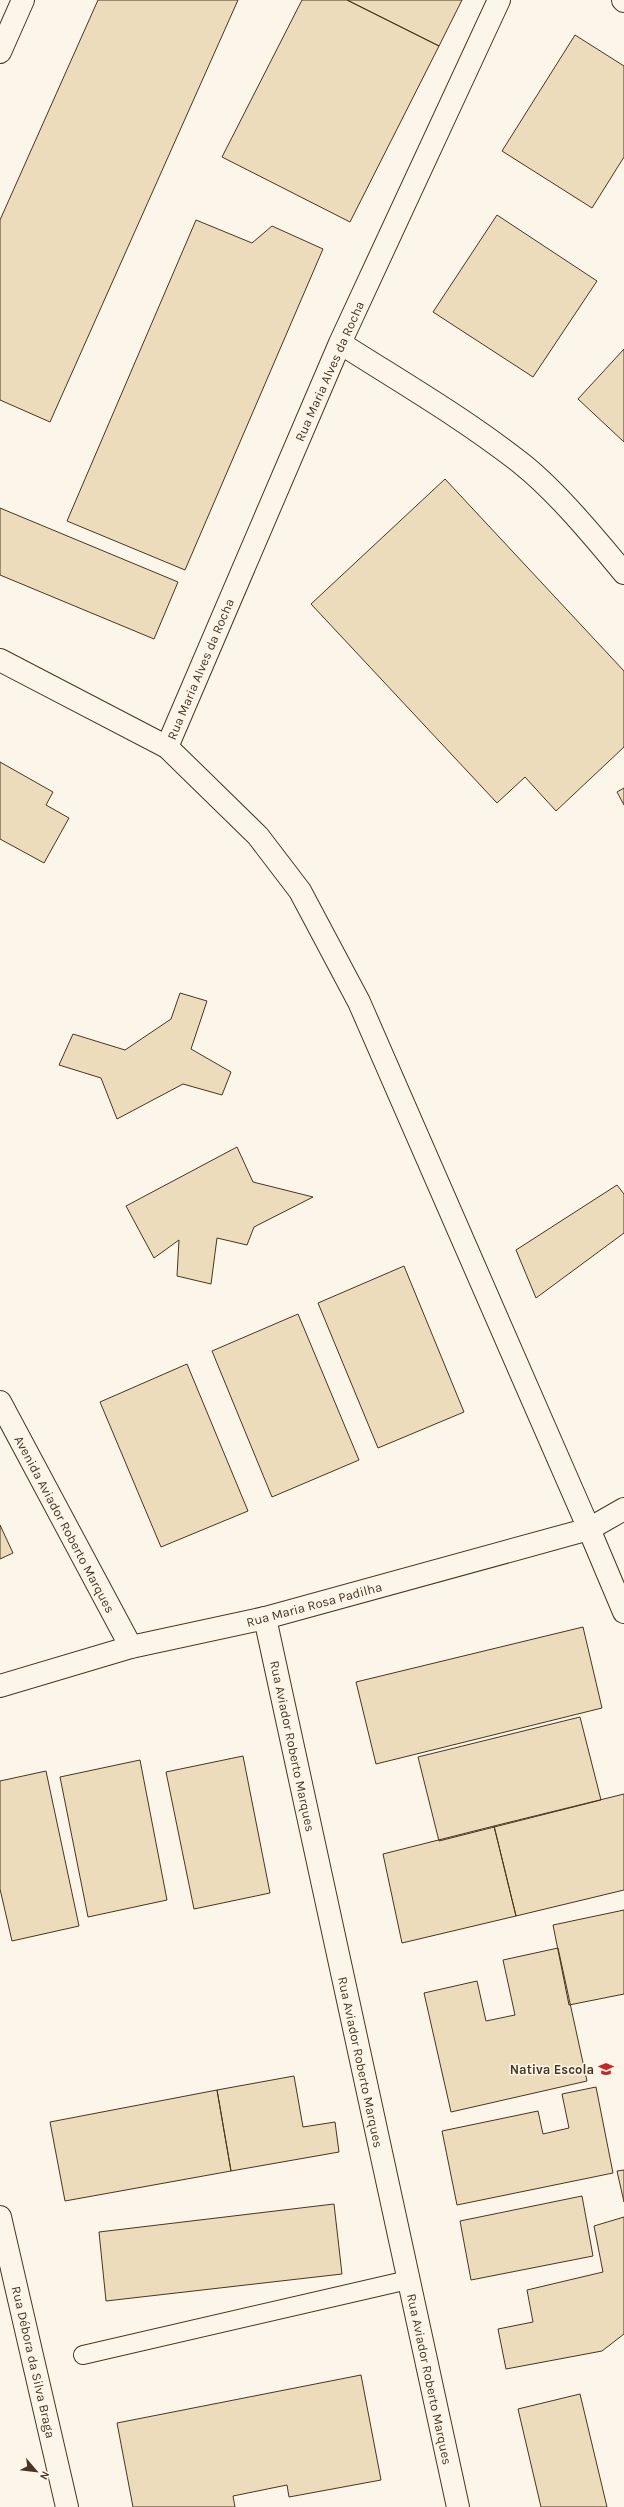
<svg xmlns="http://www.w3.org/2000/svg" width="624" height="2507" viewBox="0 0 624 2507" font-family="Karla,sans-serif">
  <style>
    .building { fill: #ecdcbc; stroke: #4a3520 }
    .lines { fill: none; stroke-linecap: round; stroke-linejoin: round }
    .lane-casing { stroke: #4a3520; stroke-width: 20 }
    .street-casing { stroke: #4a3520; stroke-width: 24 }
    .secondary-casing { stroke: #4a3520; stroke-width: 24 }
    .lane { stroke: #fbf6e9; stroke-width: 18 }
    .street { stroke: #fbf6e9; stroke-width: 22 }
    .secondary { stroke: #fbf6e9; stroke-width: 22 }
    .labels { text-anchor: middle; stroke-width: 3; stroke-linejoin: round; paint-order: stroke }
    .street-label { font-size: 13px; fill: #4a3520; stroke: #fbf6e9 }
    .poi-label { font-size: 13px; font-weight: bold; fill: #4a3520; stroke: #fbf6e9; text-anchor: end }
  </style>
  <rect width="100%" height="100%" fill="#fbf6e9"/>
  <path class="building" d="M98 0H238L50 422 0 400V220Z
    M302 0H347L439 46 350 222 222 157Z
    M347 0H462L439 46Z
    M575 35 624 66V157L592 208 502 151Z
    M497 215 597 281 533 377 433 312Z
    M196 220 252 243 272 226 323 249 185 570 67 521Z
    M624 349V442L578 399Z
    M445 479 624 671V747L556 811 525 777 497 803 311 604Z
    M0 508 178 582 154 639 0 575Z
    M0 762 53 792 46 805 69 818 44 863 0 839Z
    M624 788V805L617 792Z
    M180 993 207 1001 191 1049 231 1072 222 1095 183 1084 117 1119 101 1078 59 1065 73 1034 125 1050 171 1019Z
    M237 1147 253 1182 313 1197 254 1227 247 1245 217 1238 211 1284 177 1276 179 1240 154 1258 126 1206Z
    M617 1185 624 1194V1233L536 1298 516 1250Z
    M404 1266 464 1412 378 1448 318 1303Z
    M298 1314 359 1460 272 1497 212 1351Z
    M187 1364 248 1511 161 1547 100 1402Z
    M0 1525 13 1553 0 1559Z
    M583 1627 602 1708 376 1764 356 1682Z
    M580 1717 601 1800 439 1841 418 1757Z
    M243 1756 270 1893 194 1909 166 1772Z
    M140 1760 167 1900 88 1917 60 1777Z
    M46 1771 79 1926 12 1941 0 1889V1781Z
    M624 1794V1890L516 1916 494 1826Z
    M494 1826 516 1916 402 1943 383 1854Z
    M624 1910V1994L569 2005 553 1925Z
    M558 1948 587 2081 451 2112 424 1993 477 1981 486 2021 515 2015 503 1960Z
    M294 2076 303 2127 335 2122 339 2152 231 2171 217 2090Z
    M596 2087 613 2173 457 2205 442 2131 538 2111 543 2134 569 2128 562 2094Z
    M217 2090 231 2171 65 2201 50 2122Z
    M624 2170V2202L617 2171Z
    M582 2196 593 2256 471 2280 460 2221Z
    M334 2204 342 2274 106 2301 99 2232Z
    M624 2217V2334L602 2351 506 2369 498 2329 533 2322 527 2290 603 2272 594 2226Z
    M361 2375 381 2480 289 2497 287 2485 233 2496 235 2507H133L117 2423Z
    M580 2394 607 2507H541L518 2409Z"/>
  <g class="lines">
    <g class="lane-casing">
      <path id="lane" d="M83 2355 408 2280"/>
    </g>
    <g class="street-casing">
      <path id="street" d="M623 0 624 1
        M0 52 23 0
        M340 343C401 382 465 419 522 464 556 491 596 539 624 573
        M167 747 340 343 499 0
        M0 1402 131 1647
        M589 1529 624 1612
        M265 1618 458 2507
        M0 2217 67 2507"/>
    </g>
    <g class="secondary-casing">
      <path id="secondary" d="M0 660 167 747 258 836 300 891 359 1002 589 1529
        M0 1686 131 1647 265 1618 589 1529 624 1509"/>
    </g>
    <use href="#lane" class="lane"/>
    <use href="#street" class="street"/>
    <use href="#secondary" class="secondary"/>
  </g>
  <defs>
    <g id="school-bare" transform="scale(1.2)"><path d="M0-5L7-2L0 1L-7-2ZM-4 1L0 2.5L4 1V4Q0 6-4 4Z" fill="#c62828" stroke="#fbf6e9" stroke-width="2.5" paint-order="stroke"/></g>
  </defs>
  <g fill-rule="evenodd">
    <use href="#school-bare" x="606" y="2069"/>
  </g>
  <g class="labels">
    <g class="street-label">
      <text transform="translate(329 371) rotate(-66)" y="5">Rua Maria Alves da Rocha</text>
      <text transform="translate(200 669) rotate(-67)" y="5">Rua Maria Alves da Rocha</text>
      <text transform="translate(65 1524) rotate(62)" y="5">Avenida Aviador Roberto Marques</text>
      <text transform="translate(314 1604) rotate(-15)" y="5">Rua Maria Rosa Padilha</text>
      <text transform="translate(293 1746) rotate(78)" y="5">Rua Aviador Roberto Marques</text>
      <text transform="translate(361 2062) rotate(78)" y="5">Rua Aviador Roberto Marques</text>
      <text transform="translate(34 2362) rotate(77)" y="5">Rua Débora da Silva Braga</text>
      <text transform="translate(430 2379) rotate(78)" y="5">Rua Aviador Roberto Marques</text>
    </g>
    <g class="poi-label">
      <text x="594" y="2074">Nativa Escola</text>
    </g>
  </g>
  <g transform="translate(36 2471) rotate(118)" stroke="#fbf6e9" stroke-width="3" paint-order="stroke">
  <path d="M0-3L7 15L0 10L-7 15Z" fill="#4a3520"/>
  <text y="-6" font-size="11" font-weight="bold" text-anchor="middle" fill="#4a3520">N</text>
  </g>
</svg>
